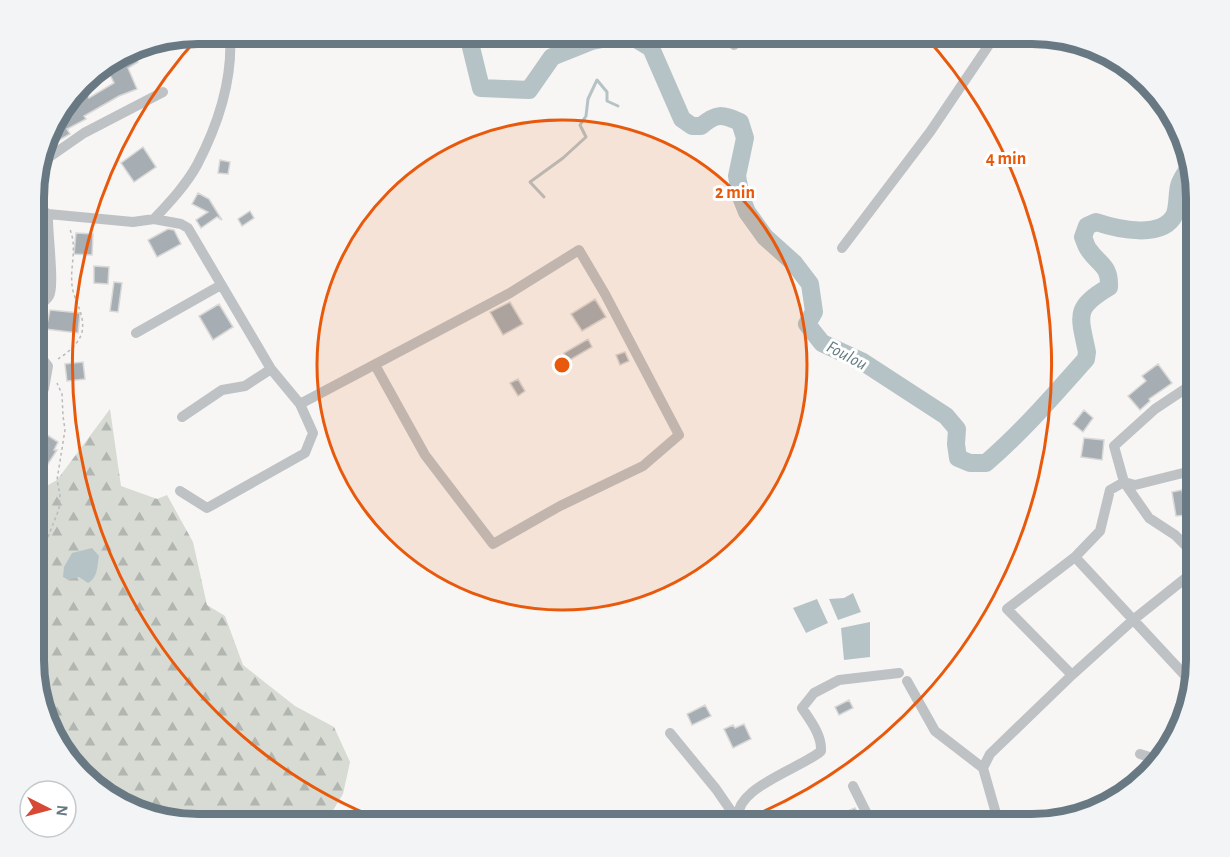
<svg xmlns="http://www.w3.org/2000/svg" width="1230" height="857" viewBox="0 0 1230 857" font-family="'Alegreya Sans',sans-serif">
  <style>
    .forest { fill: url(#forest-firs) }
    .water { fill: #b6c3c6 }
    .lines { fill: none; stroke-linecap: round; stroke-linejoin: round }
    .stream { stroke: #b6c3c6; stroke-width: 3 }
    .river { stroke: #b6c3c6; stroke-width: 18 }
    .building { fill: #a6aeb3; stroke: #d8d8d6; stroke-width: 1.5 }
    .path { stroke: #b8bbbd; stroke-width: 1.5; stroke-dasharray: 3 3; stroke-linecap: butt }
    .minor { stroke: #bec2c5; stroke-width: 10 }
    .ring { fill: none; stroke: #e8590c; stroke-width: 3 }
    .labels { text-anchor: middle; stroke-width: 6; stroke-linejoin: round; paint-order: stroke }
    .water-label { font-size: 18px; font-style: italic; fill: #637a7f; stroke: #fff }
    .rim { fill: none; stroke: #687983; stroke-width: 8 }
    .centre { fill: #e8590c; stroke: #fff; stroke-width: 3 }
    .ring-label { font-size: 18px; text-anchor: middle; font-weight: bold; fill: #e8590c; stroke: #fff; stroke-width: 6; stroke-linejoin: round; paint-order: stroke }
  </style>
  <defs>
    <pattern id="forest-firs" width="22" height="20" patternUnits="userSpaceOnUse" patternTransform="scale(1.5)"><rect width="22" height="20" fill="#d7dbd3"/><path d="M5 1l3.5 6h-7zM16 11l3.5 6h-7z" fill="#b2b6b1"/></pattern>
  </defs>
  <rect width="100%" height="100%" fill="#f7f6f4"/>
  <path class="forest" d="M110 409 121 486 157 499 167 495 193 542 207 605 225 616 243 665 295 706 334 727 350 762 343 794 332 812 318 824H187L98 790 55 742 34 681V493L57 480Z"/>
  <path class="water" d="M34 530 43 539 40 560 34 566Z
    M92 548 99 556C97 566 98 578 88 583L79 577 68 580 63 577 64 567 72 553Z
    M853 593 861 612 838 620 829 599 844 598Z
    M817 599 828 623 806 633 793 608Z
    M870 622V657L844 660 841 628Z"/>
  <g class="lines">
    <path class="stream" d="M544 197 530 182 563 158 586 137 580 125 586 116 588 99 597 80 607 92V101L618 106"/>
    <path class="river" d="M474 33 470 43 481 88 529 90 552 57 592 41 628 34 651 48 682 119 692 126H701C717 113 721 114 740 122L745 138 737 176 741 197 747 212 765 237 794 263 810 284 814 312 807 324 822 343 863 362 946 416 957 429 956 444 958 458 970 463H986C1023 431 1054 395 1086 359L1087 352C1079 314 1074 308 1109 287 1110 265 1099 265 1089 250 1086 247 1085 241 1083 237L1087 226 1096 222C1117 229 1163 240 1175 214 1178 205 1177 194 1179 186 1181 178 1187 171 1191 165"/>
  </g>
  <path class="building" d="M130 50 138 62 128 68 137 89 119 96 84 116 86 119 67 129 70 134 43 149 55 115 82 83 89 98 114 83 105 65Z
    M143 147 156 167 134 182 121 163Z
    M220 160 230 162 228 174 218 173Z
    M198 193 209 199 222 220 217 217 201 228 196 220 208 212 192 204Z
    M250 211 254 218 242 226 238 219Z
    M168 229 174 230 181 244 157 257 148 240Z
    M76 233 93 234 92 255 74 254Z
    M94 266 109 267 108 284 94 283Z
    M114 282 122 283 118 312 110 311Z
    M595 299 606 317 582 331 571 314Z
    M510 302 523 324 503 335 490 312Z
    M219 304 233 327 213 340 199 316Z
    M50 310 80 313 78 333 46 329Z
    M588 339 592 347 568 361 564 353Z
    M625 352 629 361 620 365 616 355Z
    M83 362 85 379 67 381 65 364Z
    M1158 364 1172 383 1149 399 1150 401 1140 410 1128 396 1146 381 1142 376Z
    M518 379 525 391 518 396 510 383Z
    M1084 410 1093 418 1083 432 1073 424Z
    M44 433 58 442 54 450H57L44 470 34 464V449Z
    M1084 438 1104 440 1102 460 1081 457Z
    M1182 490 1186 515 1176 516 1172 492Z
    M849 700 853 708 839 715 835 707Z
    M705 705 711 716 692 725 687 714Z
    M744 724 751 739 733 748 724 729 733 725 735 728Z
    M855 808 863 824H817Z"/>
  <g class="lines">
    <path class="path" d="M58 359C67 353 79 344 82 332 85 317 77 305 73 291 68 269 79 249 69 227
      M48 537 59 509 60 495 57 480 65 430 63 416 62 394 57 383"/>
    <path class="minor" d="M734 45 746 33
      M38 165 84 133 163 92
      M34 205 48 214 133 222 154 219 181 224 188 228 271 369 300 404 510 293 579 250 605 294 679 435 643 466 560 506 493 544 425 455 375 365
      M154 219C169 203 186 185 197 165 218 125 233 78 230 33
      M842 248 930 132 997 33
      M34 310C39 306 46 301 49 296 55 287 47 230 48 214
      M136 333 221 285
      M34 355 44 361 48 366 44 389
      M1197 371 1185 389 1155 409 1114 446 1124 482 1149 518 1175 535 1197 557
      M182 417 222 390 245 386 271 369
      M180 491 207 508 305 453 313 433 300 404
      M1075 557 1192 683
      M1072 675 1007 609 1075 557 1100 531 1110 490 1124 482 1135 485 1187 472
      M907 681 935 731 983 768 999 824
      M670 733 716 789 738 821
      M1140 754 1162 761
      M983 768 990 754 1072 675 1133 620 1197 569
      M853 786 872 824
      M740 824C725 790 803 768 821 751 822 735 810 720 802 708L814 693 839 680 899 673"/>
  </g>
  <circle cx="562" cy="365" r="245" fill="#e8590c" fill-opacity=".12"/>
  <g class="ring">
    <circle cx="562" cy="365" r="245"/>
    <path d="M386 822A490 490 0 0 1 201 34M923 34A490 490 0 0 1 738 822"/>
  </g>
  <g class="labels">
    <g class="water-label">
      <text transform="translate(847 355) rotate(28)" y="6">Foulou</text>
    </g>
  </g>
  <path d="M0 0H1230V857H0ZM198 44H1032A154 154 0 0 1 1186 198V660A154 154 0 0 1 1032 814H198A154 154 0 0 1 44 660V198A154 154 0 0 1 198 44Z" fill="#f3f4f5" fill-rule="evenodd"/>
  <path class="rim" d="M198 44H1032A154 154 0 0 1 1186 198V660A154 154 0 0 1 1032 814H198A154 154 0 0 1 44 660V198A154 154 0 0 1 198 44Z"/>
  <circle cx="562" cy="365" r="9" class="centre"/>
  <g class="ring-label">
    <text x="1006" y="164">4 min</text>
    <text x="735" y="198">2 min</text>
  </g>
  <g transform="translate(48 809) rotate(96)"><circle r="28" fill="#ffffff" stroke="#c3c9cd" stroke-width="1.5"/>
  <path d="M0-4.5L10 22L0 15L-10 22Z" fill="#d74934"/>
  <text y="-9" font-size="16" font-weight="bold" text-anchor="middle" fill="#687983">N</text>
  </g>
</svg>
